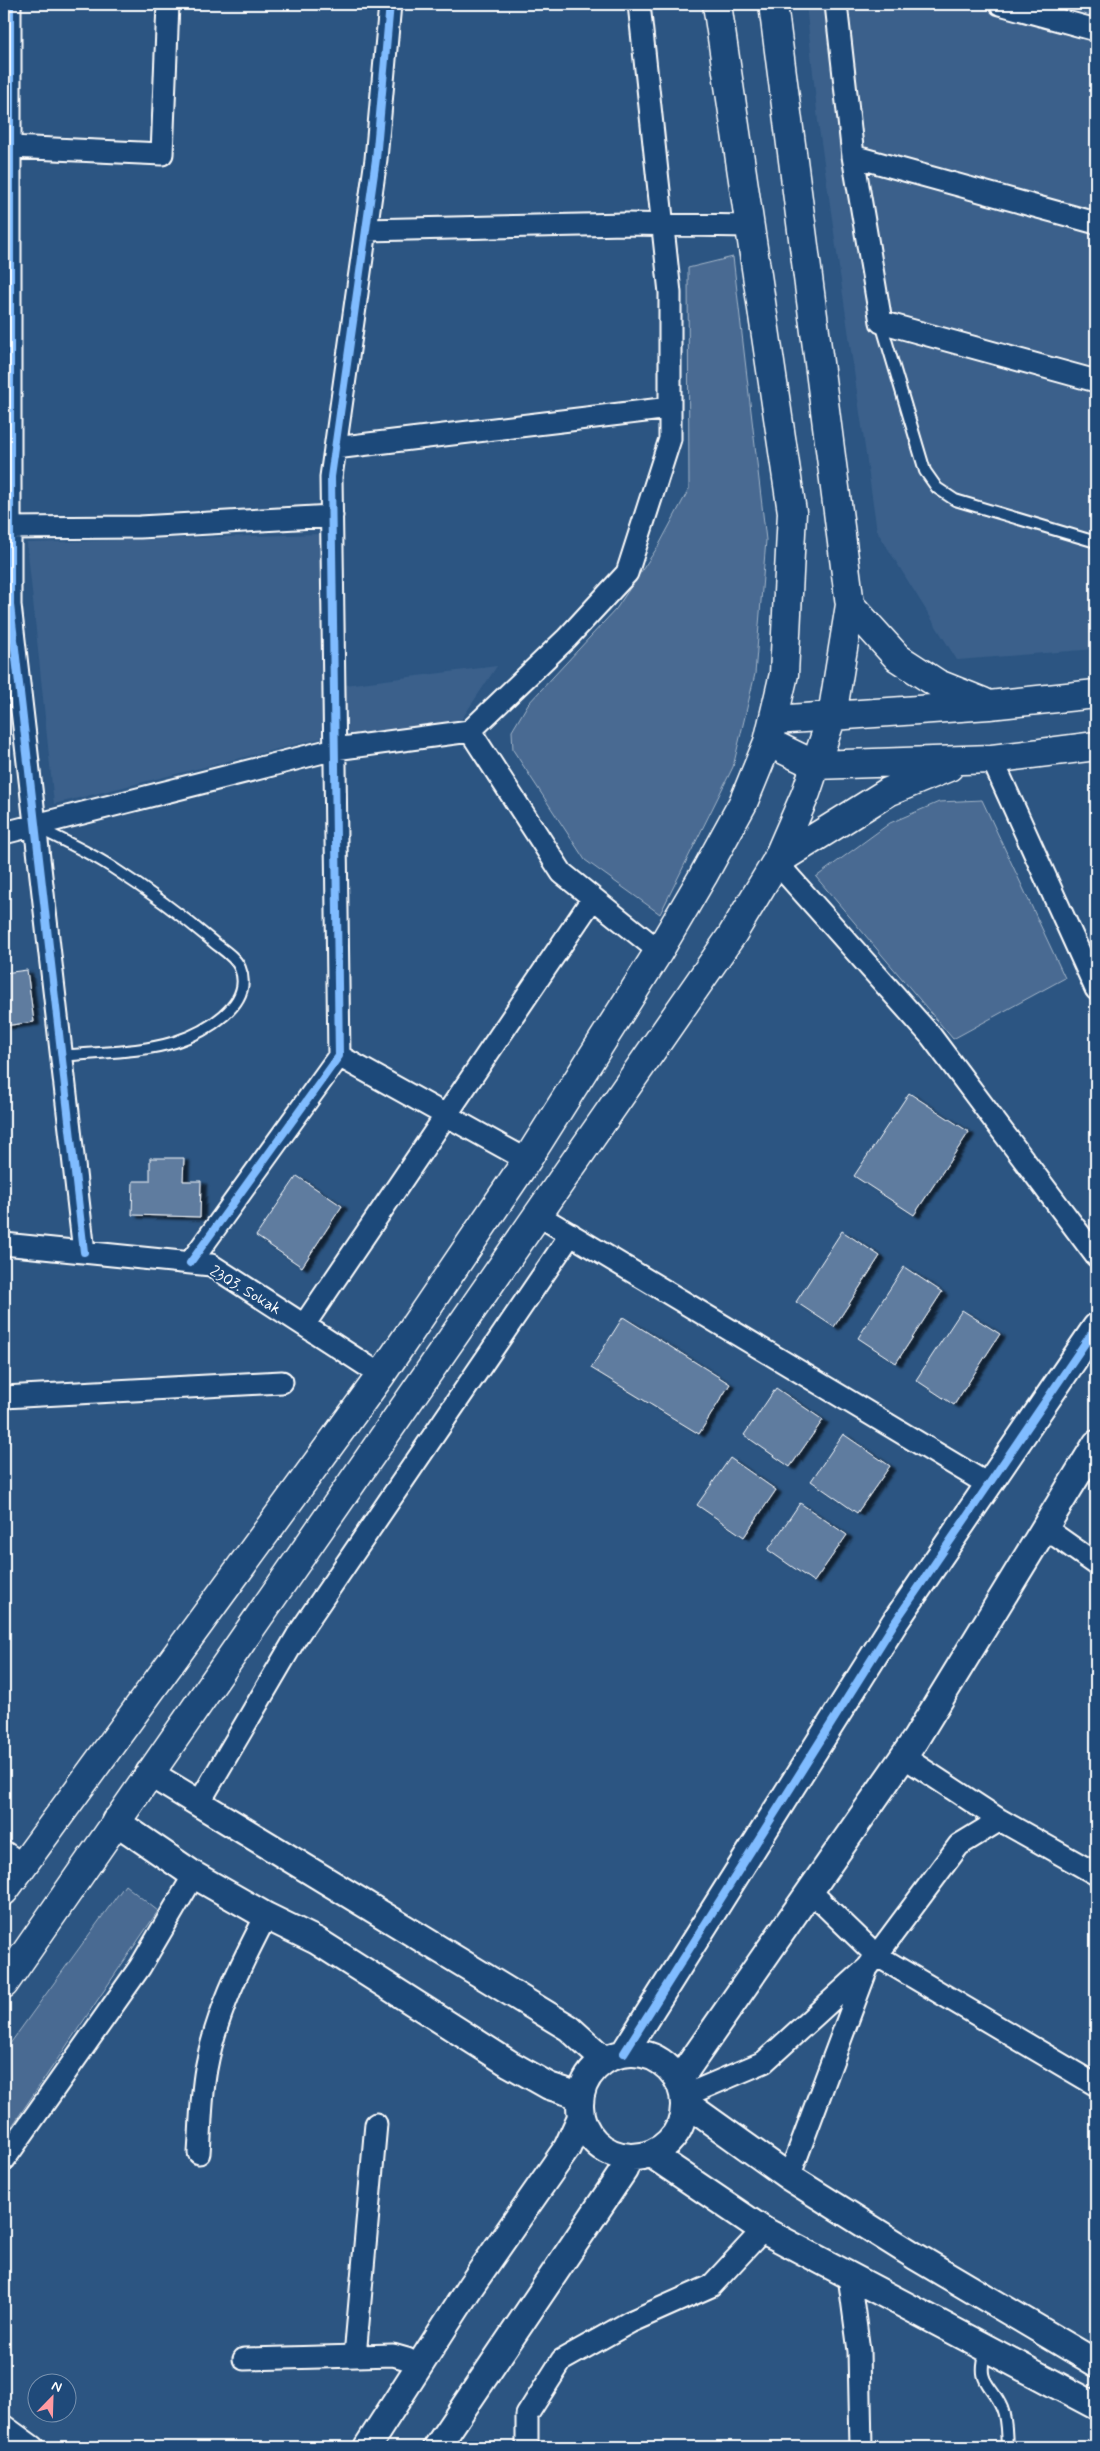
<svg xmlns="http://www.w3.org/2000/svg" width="1100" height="2451" viewBox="0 0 1100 2451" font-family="Mynerve,sans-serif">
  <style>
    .built { fill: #3b618b }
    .green { fill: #486b92; stroke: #a4b5c8 }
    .building { fill: #5e7c9f; stroke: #fff; filter: url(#shadow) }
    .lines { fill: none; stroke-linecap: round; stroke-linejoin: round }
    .service-casing { stroke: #fff; stroke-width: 14 }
    .minor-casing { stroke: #fff; stroke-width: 25 }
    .tertiary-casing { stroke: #fff; stroke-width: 30 }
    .primary-casing { stroke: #fff; stroke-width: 31 }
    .service { stroke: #1f4a7a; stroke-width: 10 }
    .minor { stroke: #1f4a7a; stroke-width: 21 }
    .tertiary { stroke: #1f4a7a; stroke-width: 26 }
    .primary { stroke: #1f4a7a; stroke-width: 28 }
    .cycleway-casing { stroke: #1f4a7a; stroke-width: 11 }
    .cycleway { stroke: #80bcff; stroke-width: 8 }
    .labels { text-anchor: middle; stroke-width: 4; stroke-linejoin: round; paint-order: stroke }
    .street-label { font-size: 16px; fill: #fff; stroke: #1f4a7a }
  </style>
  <defs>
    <filter id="shadow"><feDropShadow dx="5.5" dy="3" stdDeviation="1" flood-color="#0009"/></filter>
  </defs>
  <rect width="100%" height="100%" fill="#2c5582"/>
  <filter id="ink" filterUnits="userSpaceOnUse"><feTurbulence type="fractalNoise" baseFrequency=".02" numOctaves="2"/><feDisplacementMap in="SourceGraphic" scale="10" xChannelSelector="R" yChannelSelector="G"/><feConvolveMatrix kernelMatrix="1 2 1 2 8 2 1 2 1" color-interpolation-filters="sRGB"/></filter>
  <g filter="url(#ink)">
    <path class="built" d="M806 4H1096V649L957 660 877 531 818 121Z
      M320 534 321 688 497 666 461 720 318 739 54 804 27 543Z"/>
    <path class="green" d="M733 257 766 540 755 674 733 767 660 914 585 860 513 750 512 731 528 704 616 609 659 545 689 489 688 268Z
      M982 800 1065 978 953 1039 816 877 890 823 939 802Z
      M125 1885 158 1911 4 2138V2052Z"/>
    <path class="building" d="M27 970 34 1022 4 1026V973Z
      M909 1093 969 1132 914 1215 854 1176Z
      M150 1158H184L183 1181H201L200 1217 132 1215 133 1181H150Z
      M297 1176 342 1206 302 1267 256 1236Z
      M842 1231 880 1256 834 1327 796 1302Z
      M904 1267 942 1292 896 1363 858 1338Z
      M962 1310 1000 1334 954 1405 916 1380Z
      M623 1317 730 1384 699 1434 591 1368Z
      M776 1388 823 1420 790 1467 744 1435Z
      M843 1434 890 1466 857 1513 811 1481Z
      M730 1458 776 1490 744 1537 697 1505Z
      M800 1503 847 1535 814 1582 768 1550Z"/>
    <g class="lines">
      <g class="service-casing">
        <path id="service" d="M881 323 925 471 937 488 955 500 1096 542
          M36 827C60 839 87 851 110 866 144 888 179 913 211 940 220 948 235 956 240 968 255 1005 203 1033 175 1042 139 1053 99 1052 62 1056
          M986 2350C976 2385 991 2382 1002 2408 1007 2420 1006 2434 1007 2447"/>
      </g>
      <g class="minor-casing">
        <path id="minor" d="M10 4V605L84 1252
          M836 4 853 156 881 322 1096 381
          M1000 4 1096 30
          M11 147 162 154 168 4
          M853 156 1096 223
          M366 230 626 224 749 226
          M335 448 670 408
          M4 528 140 527 332 516
          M470 731 567 638 627 573 670 439V293L639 4
          M992 759 1096 989
          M4 833 335 749 470 731 562 873 659 951
          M776 862 931 1036 1096 1256
          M339 1056 527 1160
          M538 1215 989 1485
          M4 1244 211 1265 381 1375
          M190 1263 339 1056 331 477 376 159 390 4
          M304 1325 593 898
          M4 1397 282 1382
          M1045 1528 1096 1564
          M904 1757 1000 1820
          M199 1803 297 1636 571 1234
          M4 1852 23 1865
          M811 1892 876 1955 1096 2085
          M684 2096 764 2062 868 1967 959 1845 1000 1820 1096 1874
          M199 2153C201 2126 201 2097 206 2069 216 2014 240 1966 266 1916
          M4 2160 140 1967 194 1875
          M789 2177 866 1971
          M849 2276 859 2351 861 2447
          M355 2356 376 2124
          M244 2359 393 2355 407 2359 419 2366
          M4 2426 33 2447
          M527 2447V2415L562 2360 630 2322 711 2286 763 2230"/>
      </g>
      <g class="tertiary-casing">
        <path id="tertiary" d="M149 1773 569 2028 604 2060
          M115 1821 194 1875 266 1916 317 1941 510 2064 549 2086 580 2096
          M624 2053 895 1622 1096 1327
          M580 2105a52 52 0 1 1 104 0a52 52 0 1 1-104 0Z
          M679 2080 915 1740 1096 1444
          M684 2102 789 2177 915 2256 1096 2363
          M651 2154 763 2230 1096 2406
          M367 2447 470 2287 567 2148 581 2117
          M437 2447 624 2170 629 2157"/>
      </g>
      <g class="primary-casing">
        <path id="primary" d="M850 605 898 658 938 684 983 702
          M775 720 989 705 1096 694
          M768 742 815 765 992 759 1096 746
          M776 862 888 792 949 767
          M4 1891 381 1375 527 1160 659 951 703 876 743 803 768 742 784 674 792 512 717 4
          M4 1984 732 935 776 862 806 793 832 716 850 605 773 4"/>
      </g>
      <use href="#service" class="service"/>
      <use href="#minor" class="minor"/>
      <use href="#tertiary" class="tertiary"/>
      <use href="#primary" class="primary"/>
      <g class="cycleway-casing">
        <path id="cycleway" d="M10 4V605L84 1252
          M190 1263 339 1056 331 477 376 159 390 4
          M624 2053 895 1622 1096 1327"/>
      </g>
      <use href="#cycleway" class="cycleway"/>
    </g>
  </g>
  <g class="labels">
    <g class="street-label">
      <text transform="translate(246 1289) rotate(31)" y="6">2303. Sokak</text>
    </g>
  </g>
  <rect width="1100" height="2451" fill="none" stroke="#1f4a7a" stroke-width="20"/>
  <rect x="10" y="10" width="1080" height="2431" fill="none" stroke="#fff" stroke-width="2" filter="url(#ink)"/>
  <g transform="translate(52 2398) rotate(23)"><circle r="24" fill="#1f4a7a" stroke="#7992af"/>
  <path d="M0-4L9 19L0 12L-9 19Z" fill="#ff9aa2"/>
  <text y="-8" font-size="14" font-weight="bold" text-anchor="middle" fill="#ffffff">N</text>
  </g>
</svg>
